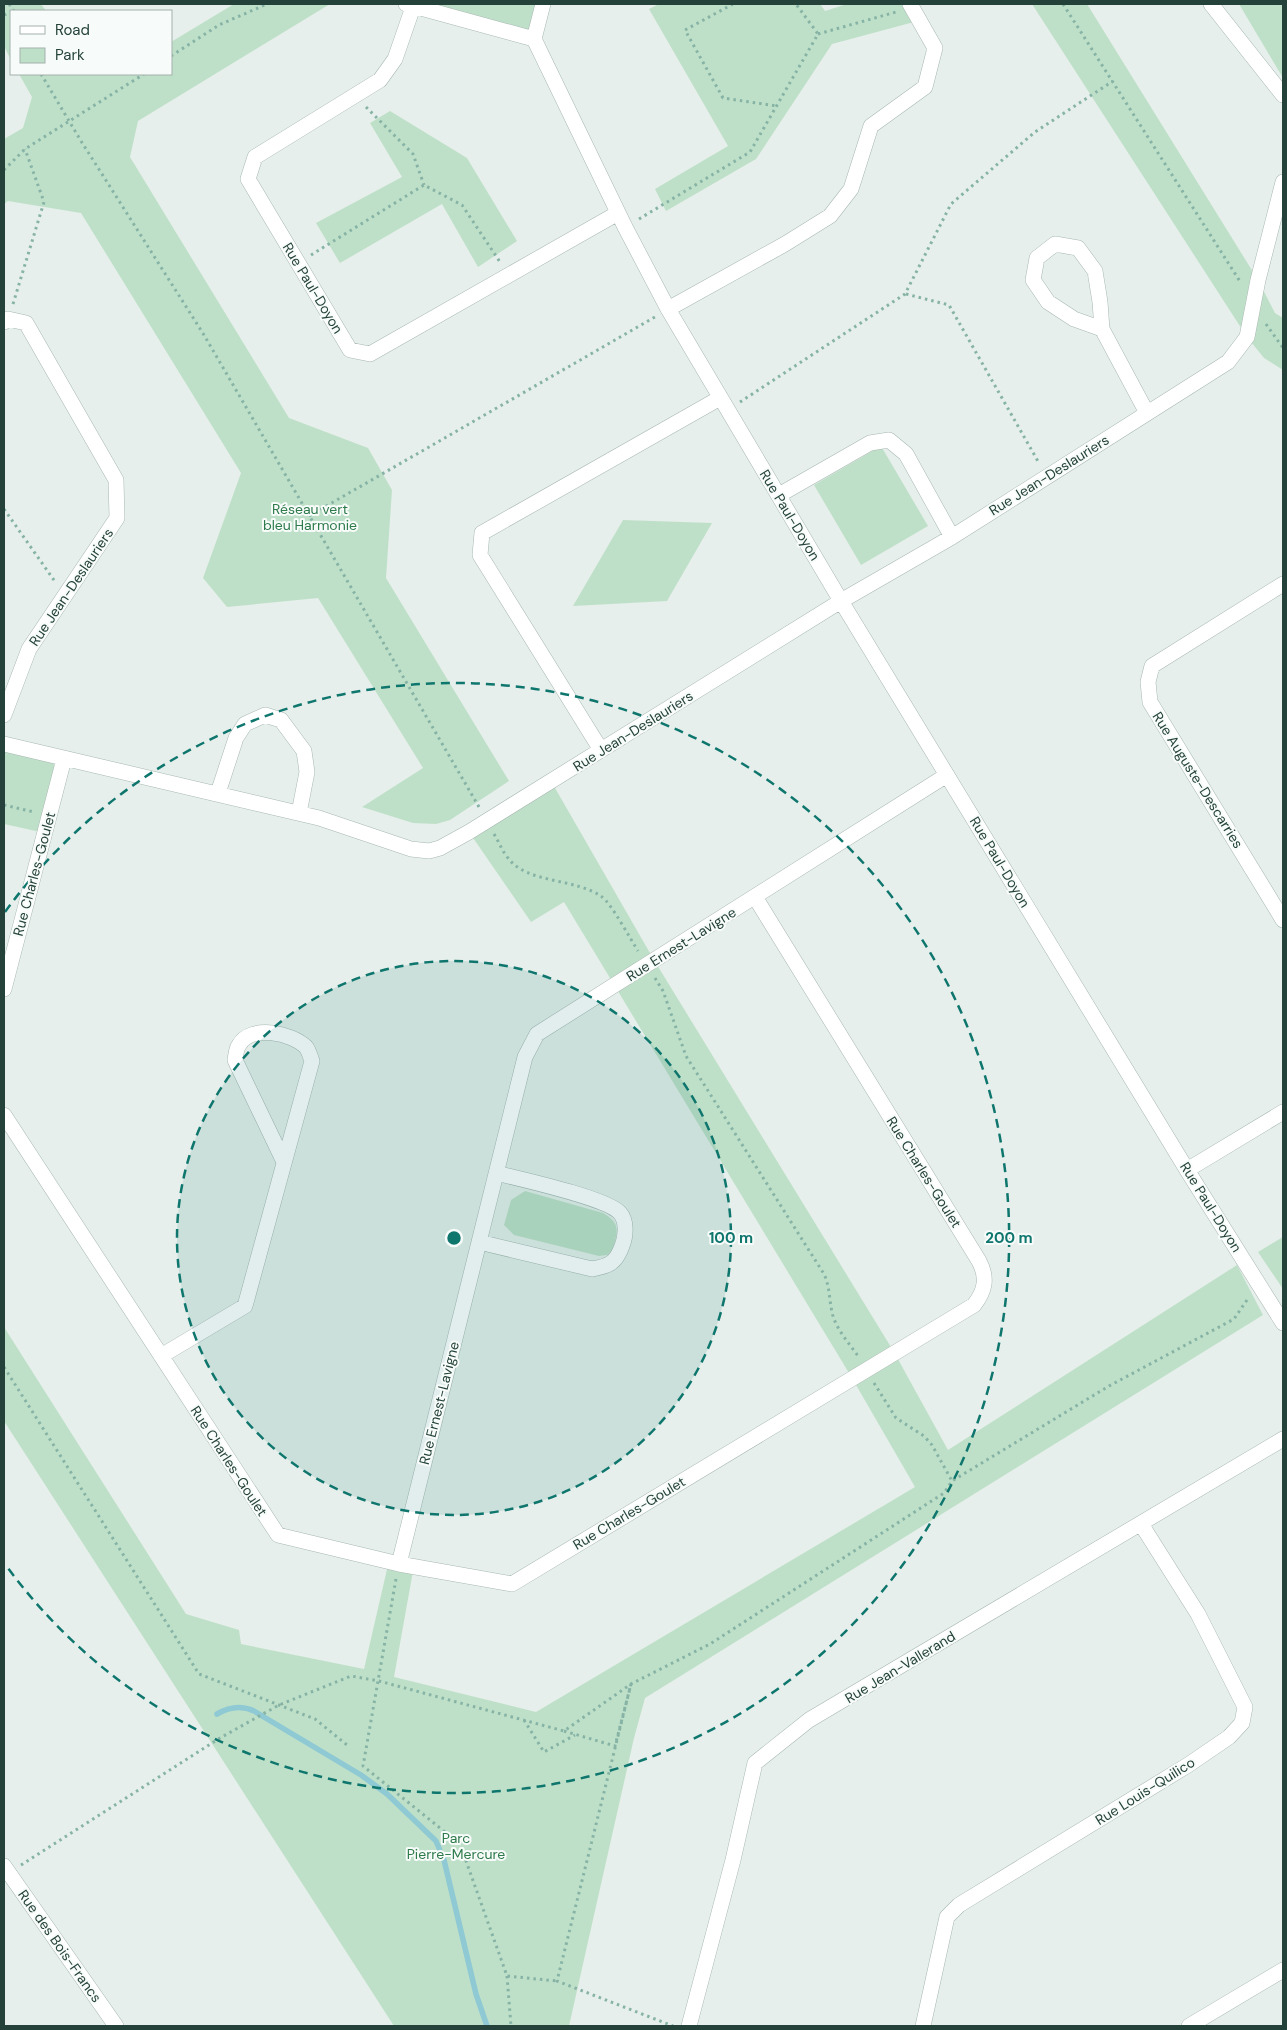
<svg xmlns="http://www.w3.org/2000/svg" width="1287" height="2030" viewBox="0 0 1287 2030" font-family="'DM Sans',sans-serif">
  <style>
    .green { fill: #bfe0c8 }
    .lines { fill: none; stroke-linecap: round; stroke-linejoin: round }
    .stream { stroke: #8ec9d4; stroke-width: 5.5 }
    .minor-casing { stroke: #a8b8b2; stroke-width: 16 }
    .path { stroke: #86b3a5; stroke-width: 3; stroke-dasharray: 2.5 4; stroke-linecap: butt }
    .minor { stroke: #fff; stroke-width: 15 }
    .ring { fill: none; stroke: #0f766e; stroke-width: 2.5; stroke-dasharray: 9 6 }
    .labels { text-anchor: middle; stroke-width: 4; stroke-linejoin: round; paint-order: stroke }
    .street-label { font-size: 14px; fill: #24423a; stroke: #f7fbf9 }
    .park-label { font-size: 14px; fill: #2d7a4b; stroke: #f7fbf9 }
    .centre { fill: #0f766e; stroke: #f7fbf9; stroke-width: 2.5 }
    .ring-label { font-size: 15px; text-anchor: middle; font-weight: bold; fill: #0f766e; stroke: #f7fbf9; stroke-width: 4; stroke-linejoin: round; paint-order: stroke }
  </style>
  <rect width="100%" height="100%" fill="#e6efeb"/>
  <path class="green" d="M4 4H41L46 11H11V60L4 46Z
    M234 4H330L138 121 130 157 289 418 368 448 392 490 386 578 509 781 450 820 436 824 413 823 362 807 423 768 318 598 227 607 203 578 241 473 81 213 8 201 4 204V139L23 128 32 97 19 74H171V42Z
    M406 4H543L534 39Z
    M659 4H820L825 11 847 4H901L914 22 832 44 756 159 666 211 655 189 728 146 649 9Z
    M1032 4H1087L1258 280 1275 313 1283 318V370L1264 358 1247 337Z
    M1239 4H1283V78Z
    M390 111 467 158 517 241 478 267 442 204 340 263 316 223 402 177 370 123Z
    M881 446 928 526 861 565 814 485Z
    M623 520 712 523 667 601 573 606Z
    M4 744 64 759 45 833 4 824Z
    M551 781 654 960 894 1352 948 1450 1237 1265 1263 1315 645 1698 634 1738 569 2026H394L4 1421V1327L186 1614 239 1630 241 1644 364 1669 388 1565 413 1571 394 1677 536 1712 915 1487 852 1378 564 902 531 922 469 832Z
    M525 1191 603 1213C622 1224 617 1232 613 1250L607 1255 599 1256 514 1235 504 1225 511 1200Z
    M1283 1237V1289L1258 1252Z"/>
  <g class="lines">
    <path class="stream" d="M217 1714C229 1707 241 1705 254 1711L361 1775 387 1794 436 1841 444 1860 476 1994 487 2026"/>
    <g class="minor-casing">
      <path id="minor" d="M406 4 534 39
        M543 4 534 39 625 227 668 309 841 601 1187 1170 1283 1323
        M1211 4 1283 95
        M413 7 395 59 380 80 255 157 248 179 350 350 370 354 618 213
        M668 309 785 244 830 216 851 189 871 126 925 87 935 48 910 4
        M4 322 8 319 26 323 116 480 117 518 29 649 4 715
        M1102 329 1074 319 1048 302 1033 280 1037 258 1055 244 1078 248 1095 271 1100 302 1102 329 1147 413
        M779 495 870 443 889 440 906 454 952 537
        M1283 584 1152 666 1148 682 1150 702 1283 920
        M4 744 319 818 411 849 429 851 440 848 469 832 841 601 952 537 1228 362 1247 337 1258 280 1283 182
        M601 750 480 555 482 533 720 398
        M218 793 236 738 245 724 265 715 281 720 304 751 307 772 299 813
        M4 989 64 759
        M4 1115 278 1535 399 1564 512 1584 974 1305C985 1291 988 1278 979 1261L755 897
        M1187 1170 1283 1112
        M479 1242 592 1269C609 1266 616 1263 622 1246 626 1236 627 1221 620 1213 607 1198 520 1179 496 1173
        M161 1356 245 1306 312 1061C310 1056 309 1051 306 1047 292 1033 251 1024 239 1045 236 1049 236 1055 235 1060L284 1162
        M399 1564 525 1057 537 1034 947 775
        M4 1866 116 2026
        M689 2026 733 1860 755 1763 809 1720 1283 1439
        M923 2026 947 1917 959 1905 1188 1765 1229 1737 1242 1723 1245 1707 1198 1614 1141 1524
        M1189 2026 1283 1970"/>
    </g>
    <path class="path" d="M9 4 14 11
      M733 4 685 30 723 98 777 106
      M1063 4 1241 283
      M4 15 11 12
      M818 34 896 12
      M171 56 219 25 267 4
      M41 74 81 141 204 335 479 807
      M366 107 413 154 424 185
      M4 170 25 149 144 74
      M639 219 750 152 818 34 796 4
      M311 255 424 185 462 205 500 262
      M906 294 949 305 1039 463
      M13 304 44 202 25 149
      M1266 324 1283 348
      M740 402 905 294 951 204 1035 132 1113 81
      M4 509 56 583
      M309 516 655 317
      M4 805 34 812
      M494 834C499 842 502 851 508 858 527 884 577 878 602 897 611 903 631 940 638 951
      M655 978 663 991 686 1056 824 1274C830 1287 829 1299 832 1312 835 1328 849 1343 858 1356
      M4 1367 199 1674 315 1719 347 1745
      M874 1383 896 1418 924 1436 932 1445 952 1481
      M396 1579 363 1766 460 1844 507 1976 557 1981
      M524 1720 544 1752 575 1735
      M564 1731 615 1746 631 1684 557 1981 673 2026
      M21 1865 220 1738 279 1705 351 1676 379 1681 564 1731 631 1684 710 1644 944 1493 952 1481 1109 1386 1234 1319 1249 1297
      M507 1976 511 2026"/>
    <use href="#minor" class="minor"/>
  </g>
  <circle cx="454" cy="1238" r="277" fill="#0f766e" fill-opacity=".12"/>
  <g class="ring">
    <circle cx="454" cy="1238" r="277"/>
    <path d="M5 912A555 555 0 1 1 5 1564"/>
  </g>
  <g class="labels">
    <g class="street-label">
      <text transform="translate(313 288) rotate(59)" y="5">Rue Paul-Doyon</text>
      <text transform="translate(1049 475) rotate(-32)" y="5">Rue Jean-Deslauriers</text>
      <text transform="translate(790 515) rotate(59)" y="5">Rue Paul-Doyon</text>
      <text transform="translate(71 587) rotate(-56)" y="5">Rue Jean-Deslauriers</text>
      <text transform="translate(633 731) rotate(-32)" y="5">Rue Jean-Deslauriers</text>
      <text transform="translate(1198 780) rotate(58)" y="5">Rue Auguste-Descarries</text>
      <text transform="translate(1000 862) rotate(59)" y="5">Rue Paul-Doyon</text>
      <text transform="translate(34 874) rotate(-75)" y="5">Rue Charles-Goulet</text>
      <text transform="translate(681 944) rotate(-32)" y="5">Rue Ernest-Lavigne</text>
      <text transform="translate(924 1172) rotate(58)" y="5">Rue Charles-Goulet</text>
      <text transform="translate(1211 1207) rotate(58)" y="5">Rue Paul-Doyon</text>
      <text transform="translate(439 1403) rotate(-76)" y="5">Rue Ernest-Lavigne</text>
      <text transform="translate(229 1461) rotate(57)" y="5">Rue Charles-Goulet</text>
      <text transform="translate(629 1513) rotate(-31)" y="5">Rue Charles-Goulet</text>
      <text transform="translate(900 1667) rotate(-31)" y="5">Rue Jean-Vallerand</text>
      <text transform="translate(1145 1791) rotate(-32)" y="5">Rue Louis-Quilico</text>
      <text transform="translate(60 1946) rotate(55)" y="5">Rue des Bois-Francs</text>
    </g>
    <g class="park-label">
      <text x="310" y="514">Réseau vert<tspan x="310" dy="16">bleu Harmonie</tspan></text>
      <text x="456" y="1843">Parc<tspan x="456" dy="16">Pierre-Mercure</tspan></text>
    </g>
  </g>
  <circle cx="454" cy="1238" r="8" class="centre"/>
  <g class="ring-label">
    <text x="731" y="1243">100 m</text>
    <text x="1009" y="1243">200 m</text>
  </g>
  <rect width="1287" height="2030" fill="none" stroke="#24423a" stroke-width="10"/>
  <rect x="10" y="10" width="162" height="65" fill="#f7fbf9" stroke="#a3b1ad"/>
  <rect x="20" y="26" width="25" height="8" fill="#ffffff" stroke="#a3b1ad"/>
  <text x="55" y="35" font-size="15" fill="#24423a">Road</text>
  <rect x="20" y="48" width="25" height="15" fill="#bfe0c8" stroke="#a3b1ad"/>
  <text x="55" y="60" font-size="15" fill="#24423a">Park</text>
</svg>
